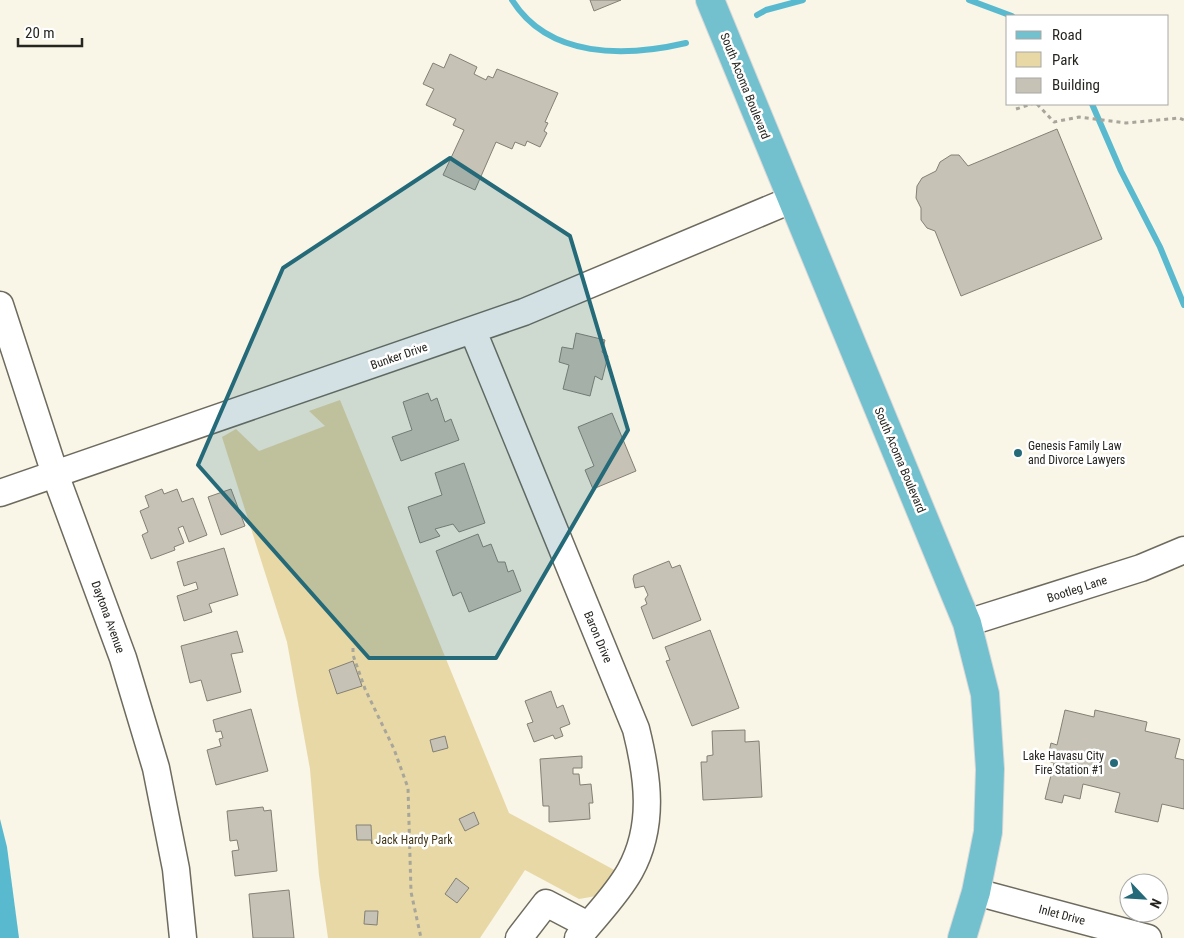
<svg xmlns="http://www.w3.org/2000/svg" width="1184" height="938" viewBox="0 0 1184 938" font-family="'Roboto Condensed',sans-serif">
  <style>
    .green { fill: #e7d8a5 }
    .water { fill: #59bacf }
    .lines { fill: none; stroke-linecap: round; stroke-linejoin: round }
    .stream { stroke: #59bacf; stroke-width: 6 }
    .building { fill: #c6c2b5; stroke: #838074 }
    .minor-casing { stroke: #6d6a5e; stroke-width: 29 }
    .major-casing { stroke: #d8d8d7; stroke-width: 30 }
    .path { stroke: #a8a69b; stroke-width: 3; stroke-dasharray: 4 4; stroke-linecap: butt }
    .minor { stroke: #fff; stroke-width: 26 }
    .major { stroke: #73c1cf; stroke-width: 28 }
    .marked { fill: #246a79; fill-opacity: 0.2; stroke: #246a79; stroke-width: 4; stroke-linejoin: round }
    .poi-dot { fill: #246a79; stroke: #fff; stroke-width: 2 }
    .labels { text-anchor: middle; stroke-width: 5; stroke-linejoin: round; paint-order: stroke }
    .street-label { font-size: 12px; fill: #262520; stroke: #fff }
    .poi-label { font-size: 12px; fill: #262520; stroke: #fff; text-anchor: start }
    .park-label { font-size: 12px; fill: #433919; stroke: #fff }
  </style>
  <rect width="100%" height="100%" fill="#f9f5e7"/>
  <path class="green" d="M340 400 509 813 618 872 596 896 579 899 525 870 480 938H328L319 875 310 769 287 642 222 437 236 429 259 451 325 426 309 411Z"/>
  <path class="water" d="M0 819 7 847 19 938H0Z"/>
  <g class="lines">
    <path class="stream" d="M512 0C549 59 626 57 686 43
      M969 0 1012 16
      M757 15 766 10 803 0
      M1092 104 1121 171 1160 247 1184 305"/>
  </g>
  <path class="building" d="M590 0H621L594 11Z
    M450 54 477 67 474 74 486 80 488 76 493 78 497 69 558 93 545 122 548 123 544 131 547 133 540 147 527 141 525 146 515 142 512 149 496 142 475 190 443 175 464 130 453 125 456 119 426 105 434 89 423 84 433 63 444 68Z
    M1057 129 1102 239 961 296 935 231 927 228 921 220V208L916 198 917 186 922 178 936 171 940 162 951 155H959L968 166Z
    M576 333 605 340 602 352 608 356 602 380 595 376 590 396 563 389 569 365 559 362 562 347 573 349Z
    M428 393 431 401 437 398 445 422 451 419 459 440 401 461 392 437 412 430 403 402Z
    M612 413 636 471 593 489 585 470 594 466 578 427Z
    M464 463 485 523 459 532 453 524 435 529 440 536 420 543 408 507 442 495 435 473Z
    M162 489 164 494 177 489 182 502 193 498 207 535 189 542 183 526 178 528 184 543 174 547 175 550 151 559 142 535 148 532 140 511 149 507 145 496Z
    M231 489 245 526 221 535 208 497Z
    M478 534 483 547 491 544 498 562H505L508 572 513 570 521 591 469 612 461 592 453 596 436 551Z
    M224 548 238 595 209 604 212 612 184 621 177 596 198 589 196 582 184 586 177 562Z
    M669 561 672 568 680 565 701 620 653 639 641 607 647 604 645 599 648 595 644 586 635 588 633 579 634 575Z
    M710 630 739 708 692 726 666 661 670 660 665 647Z
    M237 631 243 652 231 654 241 692 207 701 201 680 190 683 181 646Z
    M353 661 362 686 337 694 329 670Z
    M551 691 557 708 563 705 570 724 560 728 563 736 555 739 553 735 534 742 527 724 533 722 525 701Z
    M251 709 268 771 216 785 207 750 221 746 219 739 223 738 221 731 216 732 213 720Z
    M1065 710 1094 717 1095 710 1147 722 1145 731 1180 739 1175 758 1184 760V809L1162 804 1158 822 1115 812 1120 793 1083 784 1080 799 1064 795 1062 803 1045 799 1054 763 1047 761 1051 743 1057 745Z
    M745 730V742L759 741 762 797 703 800 701 762H707V756L713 755 712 731Z
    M445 736 448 748 433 752 430 740Z
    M582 756V768H573V774H579L580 785 591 784 593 803H589L590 819 549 822V806H543L540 759Z
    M263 807 264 811 271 810 277 871 235 876 232 851 239 850 237 840 230 841 227 811Z
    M474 812 479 824 465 831 459 819Z
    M356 825H371L372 844 371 840H357Z
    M456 878 469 888 457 903 445 894Z
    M289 890 294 938H253L249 894Z
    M365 911H378L377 925 364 924Z"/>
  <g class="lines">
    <g class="minor-casing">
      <path id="minor" d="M0 305 55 474 123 658 156 768 176 869 183 938
        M473 331 636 729C648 777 655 826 630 871 616 896 595 916 578 938
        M0 493 524 312 791 200
        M967 623 1141 568 1184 550
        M976 892 1148 938
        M519 938 546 903 588 925"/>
    </g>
    <g class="major-casing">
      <path id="major" d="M710 0 967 623 985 694 990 769 988 832 976 892 962 938"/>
    </g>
    <path class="path" d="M1037 104 1054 122 1079 117 1126 123 1179 118 1184 120
      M1016 109 1032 104
      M353 648V655L365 689 394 749 408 788 411 892 421 938"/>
    <use href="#minor" class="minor"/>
    <use href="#major" class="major"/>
  </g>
  <path class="marked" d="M450 158 570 236 628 430 496 658H369L198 465 283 268Z"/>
  <g class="poi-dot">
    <circle cx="1018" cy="453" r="5"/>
    <circle cx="1114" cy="763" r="5"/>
  </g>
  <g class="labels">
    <g class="street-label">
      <text transform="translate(745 86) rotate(68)" y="4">South Acoma Boulevard</text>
      <text transform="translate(399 356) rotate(-19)" y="4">Bunker Drive</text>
      <text transform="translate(900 460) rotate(67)" y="4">South Acoma Boulevard</text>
      <text transform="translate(1077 589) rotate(-18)" y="4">Bootleg Lane</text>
      <text transform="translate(108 617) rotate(70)" y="4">Daytona Avenue</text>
      <text transform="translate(598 637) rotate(67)" y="4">Baron Drive</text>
      <text transform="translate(1062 915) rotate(15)" y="4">Inlet Drive</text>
    </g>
    <g class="poi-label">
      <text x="1028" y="450">Genesis Family Law<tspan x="1028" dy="14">and Divorce Lawyers</tspan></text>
      <text x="1104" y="760" text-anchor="end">Lake Havasu City<tspan x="1104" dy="14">Fire Station #1</tspan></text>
    </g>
    <g class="park-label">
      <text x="414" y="844">Jack Hardy Park</text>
    </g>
  </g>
  <rect x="1006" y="15" width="162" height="90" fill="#ffffff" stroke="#a8a8a6"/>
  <rect x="1016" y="31" width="25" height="8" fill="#73c1cf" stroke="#a8a8a6"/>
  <text x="1052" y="40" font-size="15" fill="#262520">Road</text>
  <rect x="1016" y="52" width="25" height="15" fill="#e7d8a5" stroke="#a8a8a6"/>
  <text x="1052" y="65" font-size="15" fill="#262520">Park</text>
  <rect x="1016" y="78" width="25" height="15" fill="#c6c2b5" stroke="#a8a8a6"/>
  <text x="1052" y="90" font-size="15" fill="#262520">Building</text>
  <g transform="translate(1144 898) rotate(115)"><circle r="24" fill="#ffffff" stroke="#a8a8a6"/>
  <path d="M0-4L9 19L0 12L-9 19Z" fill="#246a79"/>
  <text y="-8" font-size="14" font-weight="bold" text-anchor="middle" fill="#262520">N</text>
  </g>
  <path d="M18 38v8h64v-8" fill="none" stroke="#262520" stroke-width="2.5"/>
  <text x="25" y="38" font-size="15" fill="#262520" stroke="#ffffff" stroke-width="4" paint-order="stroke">20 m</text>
</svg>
